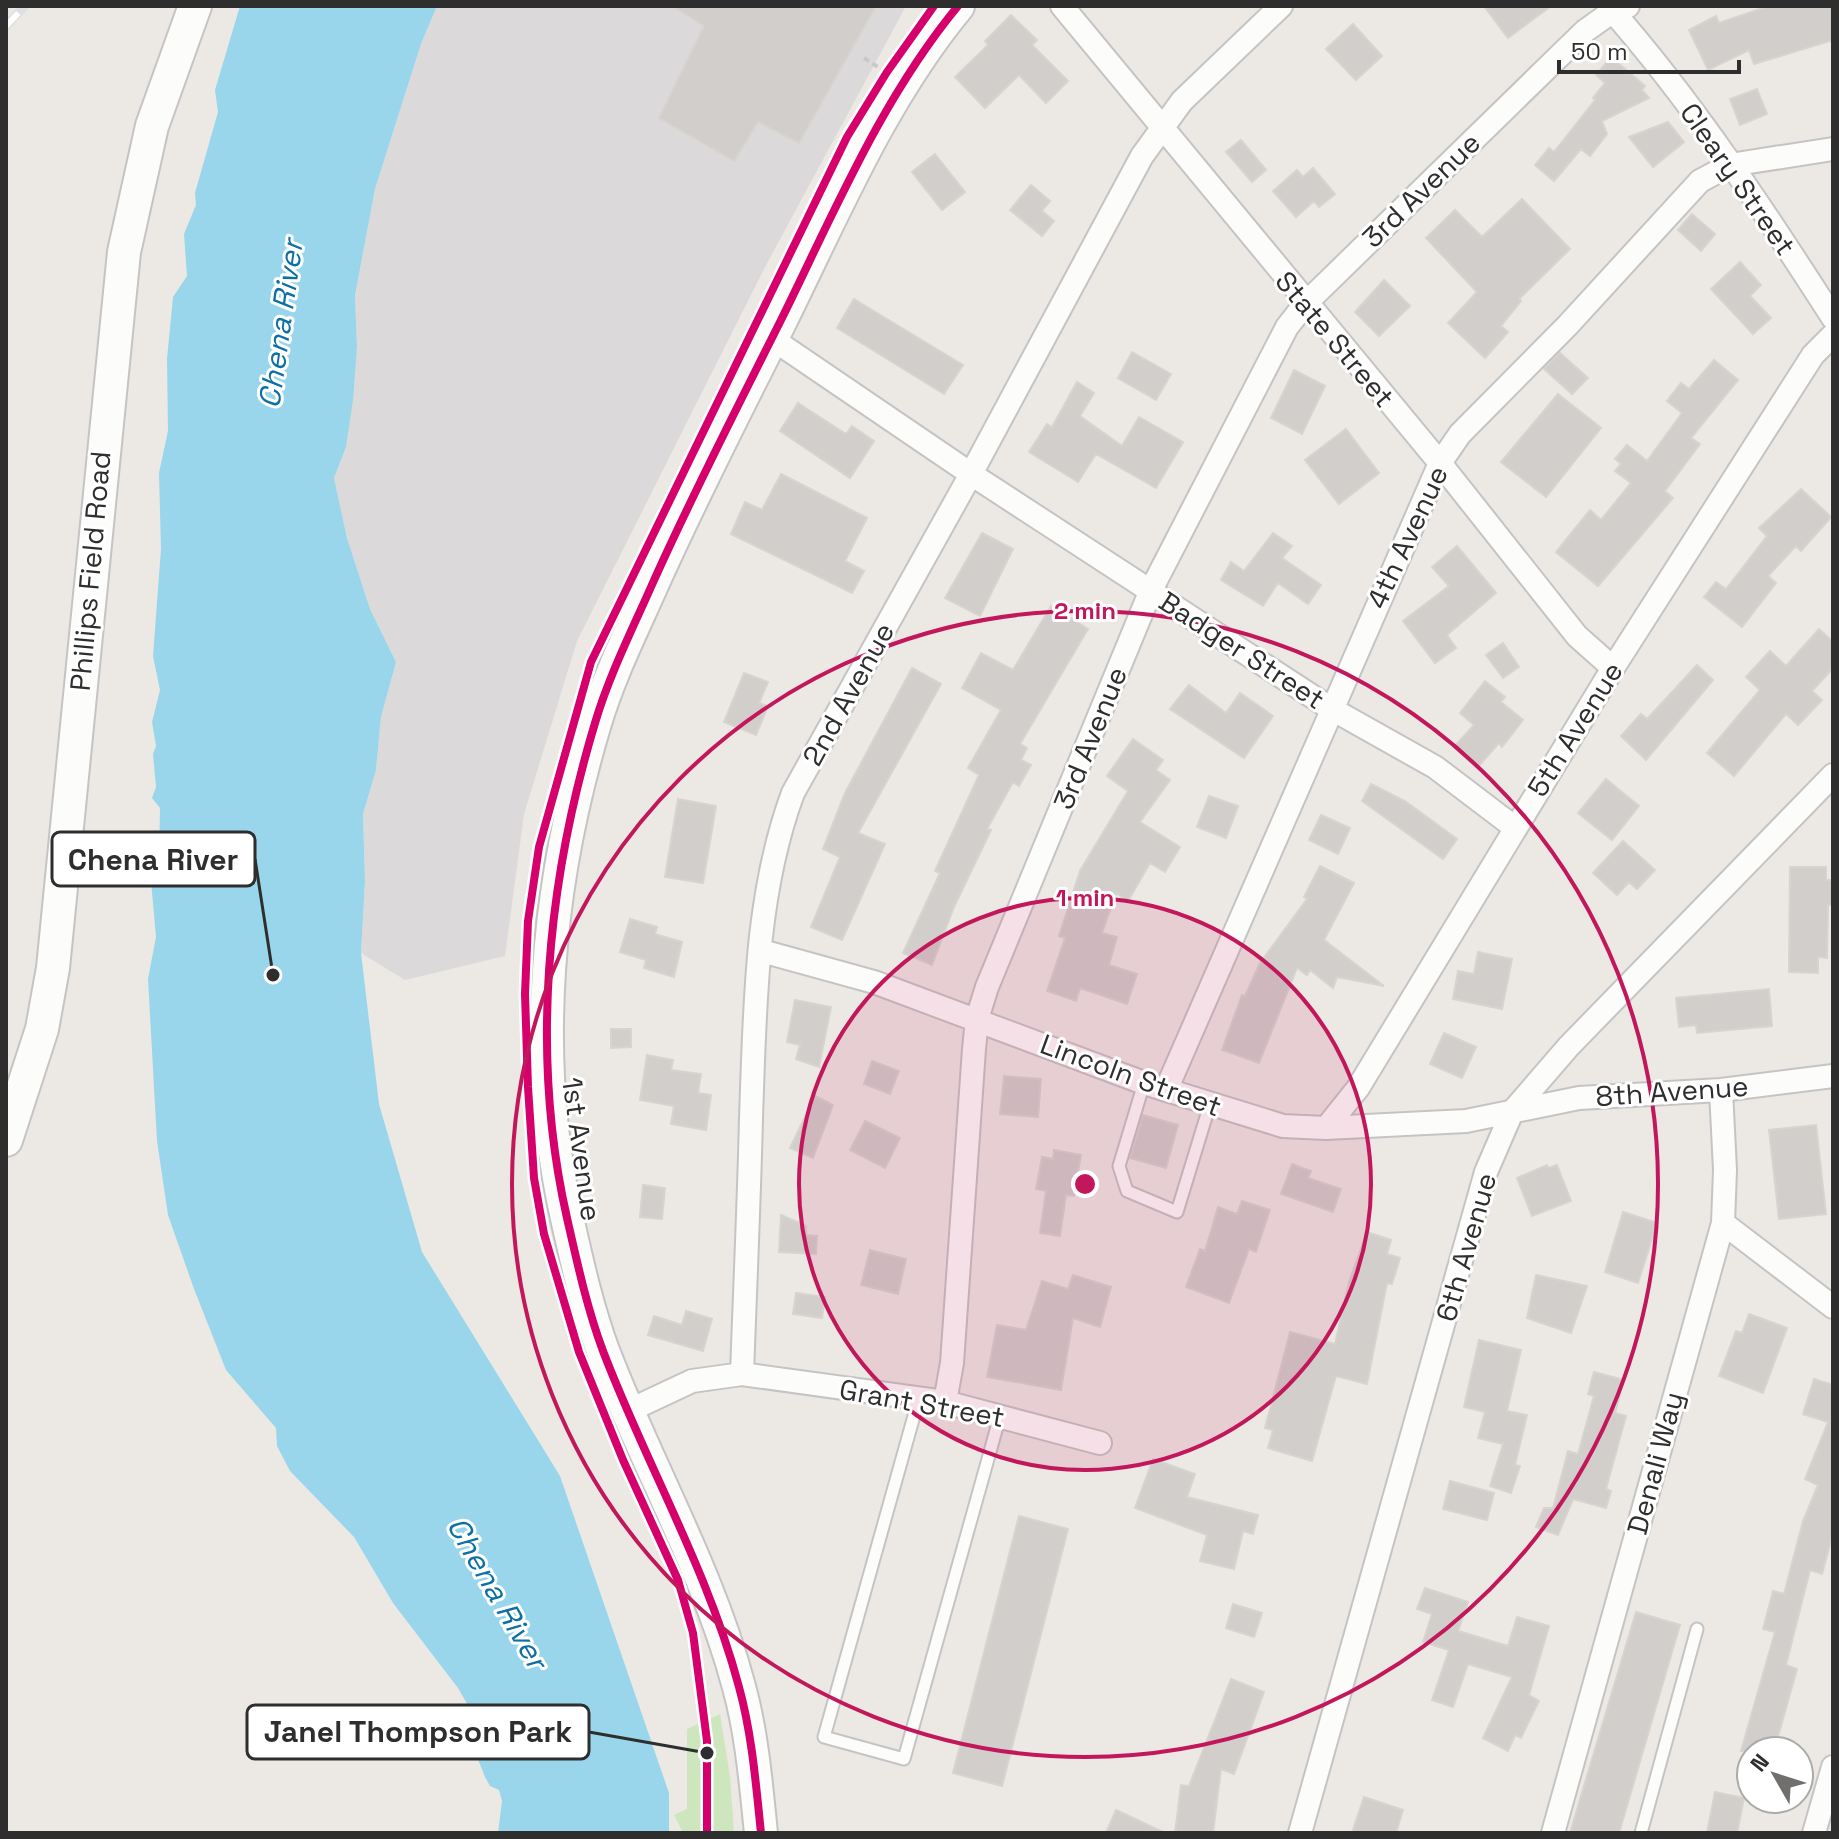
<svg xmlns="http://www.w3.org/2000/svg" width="1839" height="1839" viewBox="0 0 1839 1839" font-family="'Space Grotesk',sans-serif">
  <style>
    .industrial { fill: #dcd9db }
    .green { fill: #cee6be }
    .water { fill: #99d6ec }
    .building { fill: #d1cecb; stroke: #d7d4d0; stroke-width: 2 }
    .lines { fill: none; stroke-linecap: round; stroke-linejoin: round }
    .lane-casing { stroke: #c5c4c5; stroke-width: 15 }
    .street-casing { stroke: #c5c4c5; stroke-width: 26 }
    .secondary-casing { stroke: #c5c4c5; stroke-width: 36 }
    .path { stroke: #c9c9c8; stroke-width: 4; stroke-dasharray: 6 4; stroke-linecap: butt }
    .lane { stroke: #fcfcfb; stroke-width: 11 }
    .street { stroke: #fcfcfb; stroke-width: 22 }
    .secondary { stroke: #fcfcfb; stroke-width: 32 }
    .rail-casing { stroke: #dfdfe1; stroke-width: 9 }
    .rail { stroke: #fff; stroke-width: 6; stroke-dasharray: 18; stroke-linecap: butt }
    .cycleway-casing { stroke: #fff; stroke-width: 13 }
    .cycleway { stroke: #d6006c; stroke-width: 8 }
    .ring { fill: none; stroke: #c2185b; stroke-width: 4 }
    .labels { text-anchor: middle; stroke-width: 6; stroke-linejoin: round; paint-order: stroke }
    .street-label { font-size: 28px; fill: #2e2e2e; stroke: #fff }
    .water-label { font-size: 30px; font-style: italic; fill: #0d6fa3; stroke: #fff }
    .centre { fill: #c2185b; stroke: #fff; stroke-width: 4 }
    .ring-label { font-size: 24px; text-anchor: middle; font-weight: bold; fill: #c2185b; stroke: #fff; stroke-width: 6; stroke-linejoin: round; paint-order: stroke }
    .leader { fill: none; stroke: #2e2e2e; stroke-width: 3 }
    .callout-dot { fill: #2e2e2e; stroke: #fff; stroke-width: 3 }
    .callout { fill: #fff; stroke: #2e2e2e; stroke-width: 3 }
    .callout-label { font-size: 30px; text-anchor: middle; font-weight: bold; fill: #2e2e2e }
  </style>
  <rect width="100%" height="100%" fill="#ece8e4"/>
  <path class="industrial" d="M437 6H906L764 269 577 641 524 814 505 956 405 980 361 953 365 881 363 814 376 770 381 717 396 662 370 609 347 538 334 478 346 447 357 347 355 297 375 189 421 44Z"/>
  <path class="green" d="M720 1714 730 1777 734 1833H683L674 1815 687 1809V1729Z"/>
  <path class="water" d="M240 6H437L421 44 375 189 355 296 357 347 353 400 346 447 334 478 347 538 370 609 396 662 381 717 376 770 363 814 365 881 361 953 379 1104 422 1252 560 1476 669 1793V1833H498L502 1801 499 1790 490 1786 485 1777 475 1752 477 1721 458 1688 393 1603 354 1537 290 1471 277 1446 276 1428 226 1370 194 1289 168 1215 157 1141 148 979 156 937 151 881 159 860 160 808 152 798 156 787 153 754 156 746 152 722 160 690 153 656 161 549 159 473 168 431 167 359 173 297 187 276 184 234 196 205 195 193 218 112 215 90Z"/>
  <path class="building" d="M672 6H876L799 143 758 122 734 161 659 118 704 26Z
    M1484 6H1551L1508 38Z
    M1769 6H1833V40L1754 64 1749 50 1708 70 1689 30 1716 16 1719 23Z
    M1011 15 1037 40 1032 45 1068 81 1046 103 1019 75 985 108 955 77 988 45 985 41Z
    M1353 24 1382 56 1356 80 1326 49Z
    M1611 57 1645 86 1642 90 1649 98 1602 121 1607 134 1590 156 1581 149 1554 181 1535 165 1549 148 1554 152 1595 100 1593 98 1605 83 1596 75Z
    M1757 89 1767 114 1740 125 1730 99Z
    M1668 122 1684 142 1653 167 1629 137Z
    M1241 140 1266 170 1252 182 1226 152Z
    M935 154 965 192 942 210 912 172Z
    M1313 168 1335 194 1319 207 1314 201 1296 217 1273 191 1297 170 1303 177Z
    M1031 185 1050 201 1042 211 1054 221 1042 236 1010 210Z
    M1522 199 1570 249 1519 299 1521 301 1501 326 1508 332 1485 358 1448 323 1477 292 1426 238 1455 210 1482 237Z
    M1692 214 1715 234 1701 251 1678 230Z
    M1740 262 1761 285 1750 296 1771 318 1753 334 1711 289Z
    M1384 280 1410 306 1379 336 1355 312Z
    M854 299 963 365 944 394 837 328Z
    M1132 352 1171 374 1156 400 1118 378Z
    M1560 353 1588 378 1572 394 1544 369Z
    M1714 360 1738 380 1691 438 1700 444 1665 491 1673 498 1598 586 1556 552 1590 510 1601 520 1631 483 1615 471 1621 464 1615 459 1627 445 1647 461 1682 413 1667 401 1681 383 1689 389Z
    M1294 370 1325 386 1302 434 1271 418Z
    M1077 382 1094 393 1080 416 1122 446 1139 417 1183 442 1156 488 1096 454 1078 482 1029 452 1047 424 1052 427Z
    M1558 394 1601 428 1546 497 1501 462Z
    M798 403 846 434 852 426 874 441 850 478 780 431Z
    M1346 429 1379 473 1339 504 1305 460Z
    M781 474 867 518 845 561 864 571 852 593 731 534 745 502 762 510Z
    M1801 489 1831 517 1801 551 1796 546 1768 576 1776 583 1742 627 1704 597 1716 582 1726 589 1767 536 1759 528Z
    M982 533 1013 549 980 616 945 598Z
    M1273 533 1292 546 1282 558 1321 585 1308 604 1278 583 1263 606 1221 580 1231 562 1244 571Z
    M1457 546 1496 593 1447 635 1456 648 1435 663 1403 621 1449 586 1432 567Z
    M1051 606 1088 629 1020 744 1027 748 1021 760 1031 765 1019 786 1013 782 987 829 991 830 954 907 932 965 903 953 940 873 935 871 979 775 968 768 1001 710 962 688 981 653 1013 670Z
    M1819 629 1833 642V668L1812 691 1822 700 1798 725 1786 714 1734 776 1707 753 1760 690 1746 677 1770 651 1786 666Z
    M1503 643 1519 667 1503 678 1486 655Z
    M1697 665 1713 680 1646 760 1621 736 1641 714 1647 719Z
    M912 668 941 684 858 833 885 844 842 940 811 927 840 857 823 849 845 793Z
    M744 673 768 682 759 703 768 706 756 735 724 722Z
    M1485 681 1505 697 1501 702 1523 720 1502 747 1499 743 1477 768 1454 747 1474 725 1460 713Z
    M1189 685 1226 713 1240 693 1273 716 1244 758 1170 709Z
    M1133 739 1163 760 1156 770 1170 780 1140 822 1180 847 1165 872 1150 863 1128 901 1116 893 1102 933 1117 937 1109 965 1137 974 1127 1004 1080 988 1076 1001 1047 991 1065 938 1059 936 1080 871 1128 791 1107 776Z
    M1606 779 1639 806 1612 840 1578 813Z
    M1371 784 1405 801 1457 839 1443 859 1362 801Z
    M1209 796 1238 806 1226 838 1197 827Z
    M678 799 716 806 703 883 665 877Z
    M1321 815 1350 828 1338 854 1309 840Z
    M1623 841 1655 870 1637 889 1629 882 1617 895 1593 873Z
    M1320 866 1354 883 1324 940 1384 986 1337 977 1333 988 1310 970 1307 975 1297 968 1259 1063 1222 1050 1242 995 1245 996 1260 963 1307 899 1304 897Z
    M1790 867H1826V880H1833V905H1828L1827 958 1818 957V973L1789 972Z
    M630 919 657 927 655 934 682 942 674 977 644 968 646 960 620 952Z
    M1478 952 1512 959 1502 1009 1453 999 1458 971 1474 974Z
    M1769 989 1772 1026 1697 1033 1696 1025 1679 1027 1676 998Z
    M795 1000 831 1007 819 1067 796 1059 800 1045 787 1042Z
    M611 1029H631V1047L611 1048Z
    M1444 1033 1476 1047 1462 1078 1430 1064Z
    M647 1055 673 1060 671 1070 701 1074 698 1093 711 1095 706 1130 671 1124 674 1106 640 1100Z
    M872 1061 899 1071 890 1094 864 1084Z
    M1004 1076 1041 1079 1038 1117 1000 1114Z
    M815 1096 833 1105 813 1158 790 1148Z
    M1143 1115 1178 1125 1166 1168 1130 1158Z
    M865 1121 900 1138 885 1168 850 1150Z
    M1816 1125 1826 1214 1779 1219 1769 1130Z
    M1054 1150 1081 1155 1074 1196 1066 1195 1060 1236 1040 1233 1046 1191 1036 1189 1042 1157 1053 1159Z
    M1292 1164 1311 1171 1308 1178 1341 1189 1333 1212 1281 1194Z
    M1547 1165 1548 1168 1557 1165 1571 1201 1532 1216 1517 1178Z
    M643 1185 665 1188 662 1219 640 1217Z
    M1242 1201 1270 1210 1256 1252 1249 1249 1229 1303 1186 1287 1200 1249 1205 1251 1218 1207 1237 1214Z
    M1623 1212 1657 1223 1638 1283 1605 1272Z
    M781 1215 806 1226V1235L817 1236 816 1254 779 1252Z
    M1367 1232 1391 1240 1387 1254 1400 1258 1392 1284 1387 1283 1367 1384 1336 1376 1312 1461 1268 1448 1273 1430 1265 1428 1290 1332 1335 1344 1349 1282Z
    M870 1250 906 1259 898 1294 861 1285Z
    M1073 1275 1111 1287 1100 1327 1073 1318 1061 1390 987 1377 997 1325 1026 1330 1042 1281 1068 1289Z
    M1536 1275 1587 1286 1571 1333 1527 1318Z
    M796 1293 825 1297 822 1318 793 1314Z
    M686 1311 712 1319 703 1351 648 1335 654 1316 682 1325Z
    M1749 1314 1787 1328 1763 1393 1719 1376 1736 1331 1742 1333Z
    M1479 1340 1521 1350 1507 1411 1527 1415 1515 1465 1520 1466 1511 1493 1490 1486 1503 1444 1478 1438 1485 1412 1464 1407Z
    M1594 1372 1624 1380 1615 1413 1626 1416 1606 1489 1611 1491 1606 1508 1573 1499 1558 1535 1536 1527 1544 1508H1553L1568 1451 1578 1454 1594 1396 1588 1394Z
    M1814 1379 1833 1385V1533L1822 1574 1810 1570 1786 1665 1797 1669 1774 1751H1741L1775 1632 1763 1629 1773 1591 1784 1594 1803 1521 1818 1485 1805 1479 1828 1422 1803 1414Z
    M1153 1459 1195 1474 1187 1497 1258 1515 1253 1534 1243 1531 1234 1569 1200 1561 1207 1535 1135 1508Z
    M1450 1481 1494 1493 1487 1520 1443 1509Z
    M1019 1516 1068 1529 1002 1786 953 1773Z
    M1425 1588 1468 1602 1458 1631 1508 1646 1517 1617 1549 1626 1529 1695 1539 1701 1521 1738 1515 1735 1508 1751 1483 1738 1512 1677 1468 1664 1453 1707 1432 1700 1449 1650 1423 1642 1432 1614 1417 1609Z
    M1233 1604 1262 1613 1254 1637 1226 1628Z
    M1636 1612 1680 1625 1619 1833H1570Z
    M1231 1679 1264 1692 1234 1774 1221 1769 1213 1833H1175L1181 1785 1189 1786Z
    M1715 1792 1744 1798 1737 1833H1707Z
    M1364 1797 1403 1810 1396 1833H1352Z
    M1116 1810 1165 1833H1106Z"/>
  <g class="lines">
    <g class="lane-casing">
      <path id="lane" d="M1144 1083 1119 1166 1127 1191 1177 1212 1210 1104
        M919 1398 824 1737 904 1759 1000 1416
        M1641 1833 1697 1629"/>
    </g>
    <g class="street-casing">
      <path id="street" d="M1062 6 1440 463 1577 636 1613 668
        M1608 6C1693 102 1764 211 1833 318
        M771 338 971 474 1330 708 1435 767 1514 827
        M762 951 874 982 1144 1083 1283 1126 1326 1128 1466 1121 1579 1098 1721 1090 1833 1076
        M1166 1090 1440 463 1460 434 1567 326 1700 181 1730 165 1833 149
        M1326 1128 1358 1088 1613 668 1813 355 1833 335
        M1723 1223 1833 1307
        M742 1374C745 1289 749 1203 751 1118 755 1010 755 895 793 793L971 474 1142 156 1182 101 1281 6
        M945 1402 952 1363 974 1049 977 1019 987 987 1151 590 1287 327 1305 304 1585 31 1613 11 1628 6
        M628 1411 692 1381 742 1374 945 1402 1100 1443
        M1300 1833 1486 1172 1512 1112 1569 1046 1833 775
        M1553 1833 1723 1223 1725 1170 1721 1090
        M1814 1833 1833 1767"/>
    </g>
    <g class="secondary-casing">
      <path id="secondary" d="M6 1140 42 1029 53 968 124 252 152 126 195 6
        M761 1833C756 1785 752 1734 739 1687 708 1570 646 1464 603 1351 587 1308 577 1262 567 1218 530 1055 547 882 595 723 609 676 631 632 651 587 691 497 736 410 780 322 833 215 881 99 958 6"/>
    </g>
    <path class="path" d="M864 58 881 69"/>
    <use href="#lane" class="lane"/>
    <use href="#street" class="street"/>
    <use href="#secondary" class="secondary"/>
    <g class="rail-casing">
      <path id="rail" d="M6 26 25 6"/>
    </g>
    <use href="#rail" class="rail"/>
    <g class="cycleway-casing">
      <path id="cycleway" d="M707 1833V1741L693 1633 678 1580 623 1460 579 1352 544 1234 534 1178 528 1087 525 994 528 921 539 847 591 662 847 137 887 72 934 6
        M761 1833C756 1785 752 1734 739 1687 708 1570 646 1464 603 1351 587 1308 577 1262 567 1218 530 1055 547 882 595 723 609 676 631 632 651 587 691 497 736 410 780 322 833 215 881 99 958 6"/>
    </g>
    <use href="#cycleway" class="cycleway"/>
  </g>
  <circle cx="1085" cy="1184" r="286" fill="#c2185b" fill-opacity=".12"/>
  <g class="ring">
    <circle cx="1085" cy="1184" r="286"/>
    <circle cx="1085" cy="1184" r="573"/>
  </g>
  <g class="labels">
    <g class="street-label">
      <text transform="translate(1738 179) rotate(55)" y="10">Cleary Street</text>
      <text transform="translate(1421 190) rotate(-44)" y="10">3rd Avenue</text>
      <text transform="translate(1335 339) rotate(50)" y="10">State Street</text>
      <text transform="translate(1407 537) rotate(-65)" y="10">4th Avenue</text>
      <text transform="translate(90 571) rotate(-85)" y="10">Phillips Field Road</text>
      <text transform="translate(1242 650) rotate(33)" y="10">Badger Street</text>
      <text transform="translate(848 694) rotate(-61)" y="10">2nd Avenue</text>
      <text transform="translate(1575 729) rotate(-58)" y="10">5th Avenue</text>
      <text transform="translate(1090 738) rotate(-68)" y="10">3rd Avenue</text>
      <text transform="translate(1131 1075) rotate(20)" y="10">Lincoln Street</text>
      <text transform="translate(1672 1091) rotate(-4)" y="10">8th Avenue</text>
      <text transform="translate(582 1149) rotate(82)" y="10">1st Avenue</text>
      <text transform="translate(1466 1247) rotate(-74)" y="10">6th Avenue</text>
      <text transform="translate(922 1403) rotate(10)" y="10">Grant Street</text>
      <text transform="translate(1655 1463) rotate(-75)" y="10">Denali Way</text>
    </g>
    <g class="water-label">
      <text transform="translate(281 324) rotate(-82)" y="10">Chena River</text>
      <text transform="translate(497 1593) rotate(60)" y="10">Chena River</text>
    </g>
  </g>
  <circle cx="1085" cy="1184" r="12" class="centre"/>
  <g class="ring-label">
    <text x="1085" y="619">2 min</text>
    <text x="1085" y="906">1 min</text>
  </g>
  <path class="leader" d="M273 975L255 859M707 1753L589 1732"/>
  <g class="callout-dot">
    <circle cx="273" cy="975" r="8"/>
    <circle cx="707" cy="1753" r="8"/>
  </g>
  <g class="callout">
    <rect x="52" y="832" width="203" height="54" rx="8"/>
    <rect x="247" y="1705" width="342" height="54" rx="8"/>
  </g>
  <g class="callout-label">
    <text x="153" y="870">Chena River</text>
    <text x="418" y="1742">Janel Thompson Park</text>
  </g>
  <rect width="1839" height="1839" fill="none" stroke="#2e2e2e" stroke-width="16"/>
  <g transform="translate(1775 1775) rotate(309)"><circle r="38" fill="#ffffff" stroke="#ababab" stroke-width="2"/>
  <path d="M0-6L14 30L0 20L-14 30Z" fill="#706f6e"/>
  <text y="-12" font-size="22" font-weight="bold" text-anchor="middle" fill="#2e2e2e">N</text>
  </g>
  <path d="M1559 60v12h180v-12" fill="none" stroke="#2e2e2e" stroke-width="4"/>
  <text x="1571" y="60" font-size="24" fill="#2e2e2e" stroke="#ffffff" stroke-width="6" paint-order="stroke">50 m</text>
</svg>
